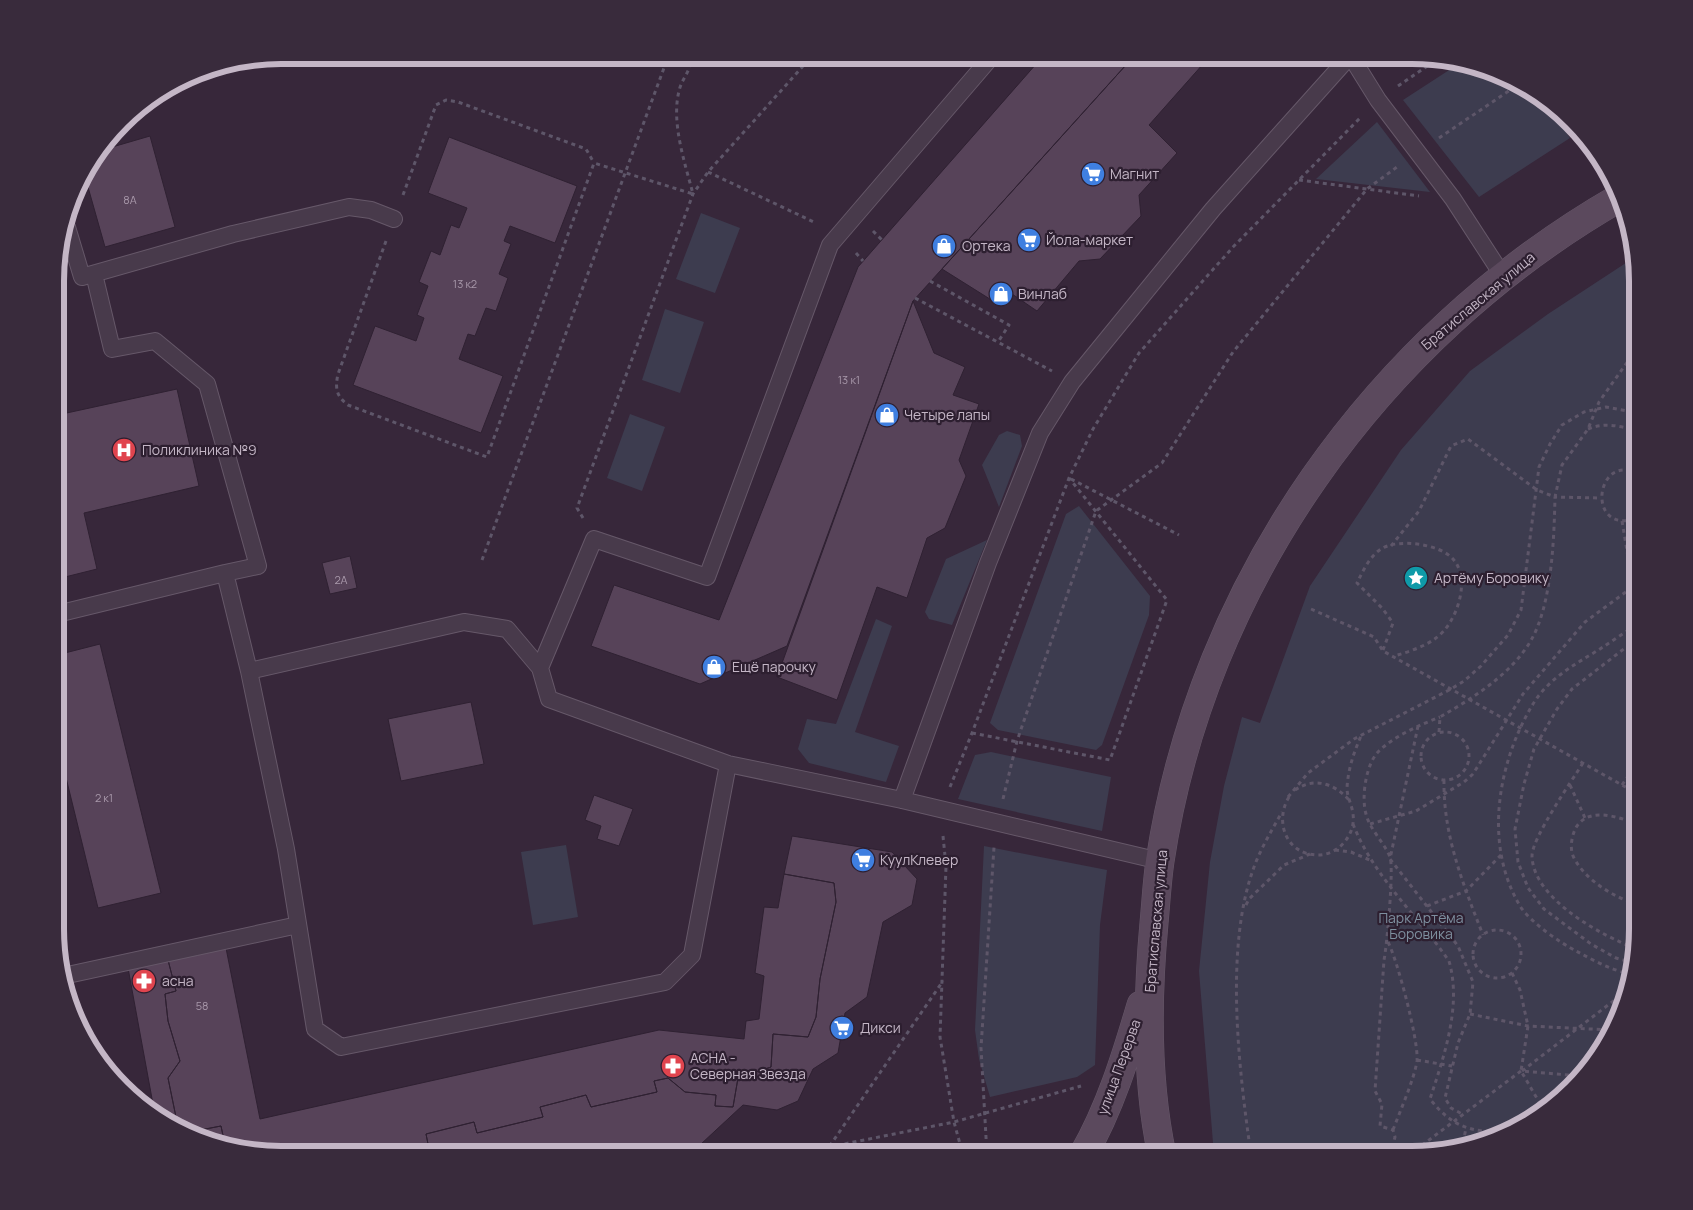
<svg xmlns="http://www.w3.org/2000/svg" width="1693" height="1210" viewBox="0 0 1693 1210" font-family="Manrope,sans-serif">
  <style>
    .green { fill: #3d3c4f }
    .building { fill: #574359; stroke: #2f2132 }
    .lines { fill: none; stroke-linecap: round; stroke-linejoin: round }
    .lane-casing { stroke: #665869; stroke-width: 18 }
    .secondary-casing { stroke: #665869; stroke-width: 29 }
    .path { stroke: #5e5669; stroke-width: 3; stroke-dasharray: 4 4; stroke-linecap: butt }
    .lane { stroke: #483a4b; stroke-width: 16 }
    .secondary { stroke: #5b495d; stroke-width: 28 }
    .labels { text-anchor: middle; stroke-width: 4.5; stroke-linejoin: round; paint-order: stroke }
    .number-label { font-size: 11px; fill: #a999ab }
    .poi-label { font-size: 14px; fill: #c4b6c6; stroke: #2d1f30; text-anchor: start }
    .street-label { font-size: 14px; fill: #c4b6c6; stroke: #2d1f30 }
    .park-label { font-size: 14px; fill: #7e8f9f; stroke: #2d1f30 }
    .rim { fill: none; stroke: #c4b6c6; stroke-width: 6 }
  </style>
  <rect width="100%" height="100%" fill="#37273a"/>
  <path class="green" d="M1460 63 1499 72 1541 97 1570 138 1479 197 1403 100Z
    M1377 122 1430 192 1316 179Z
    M701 213 740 228 715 293 676 279Z
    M1635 257 1638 266V944L1626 1002 1591 1067 1513 1132 1413 1155H1214L1199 971 1210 862 1224 786 1242 717 1260 723 1310 586 1401 450 1470 371 1548 314Z
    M665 309 704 322 680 393 642 380Z
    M630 414 665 427 642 491 607 478Z
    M1007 431 1020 435 1022 446 999 507 982 465 999 435Z
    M1079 506 1150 596 1149 615 1102 745 1096 750 998 730 990 723 1066 514Z
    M987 540 952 625 929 619 925 612 946 559Z
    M876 619 892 626 855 732 899 746 886 782 809 763 798 749 807 719 836 724Z
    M991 752 1111 777 1102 831 958 799 975 755Z
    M566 845 578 917 533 925 521 852Z
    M984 846 1107 870 1100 925 1095 1065 1077 1077 990 1097 979 1059 975 1030Z"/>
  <path class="building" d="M1044 55H1135L913 301 787 646 700 684 591 646 614 585 719 620 858 267Z
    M1135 55H1211L1149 125 1177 153 1139 195 1141 216 1100 259 1079 261 1037 311 1012 294 1001 306 942 269Z
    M150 136 175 227 105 247 84 173 102 150Z
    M449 137 577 186 555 243 510 226 504 241 511 244 499 274 508 278 496 311 486 308 475 336 468 334 459 359 503 376 481 433 353 385 375 326 416 341 424 318 417 315 428 286 419 282 431 251 440 255 451 225 459 228 467 208 428 193Z
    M913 301 934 353 965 367 953 395 979 404 959 460 966 476 945 528 927 538 907 598 877 587 837 700 777 677Z
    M177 389 199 486 84 513 97 569 57 579V393L62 414Z
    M350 556 357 588 330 594 322 563Z
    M100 644 161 893 98 908 57 741V655Z
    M471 702 484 764 401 781 388 719Z
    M594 795 633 809 619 846 597 839 601 826 585 820Z
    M792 836 892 852 917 879 912 905 883 922 867 997 845 1013 838 1053 813 1069 798 1101 777 1110 743 1105 701 1144 605 1155H383L428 1144 426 1134 474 1122 477 1133 543 1117 540 1107 586 1095 591 1107 657 1092 654 1081 668 1078 685 1092 716 1095 715 1106 733 1107 738 1078 771 1067 773 1034 808 1037 816 1017 820 979 836 902 834 883 784 874Z
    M784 874 834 883 836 902 820 979 816 1017 808 1037 773 1034 771 1067 738 1078 733 1107 715 1106 716 1095 685 1092 668 1078 654 1081 657 1092 591 1107 586 1095 540 1107 543 1117 477 1133 474 1122 426 1134 428 1144 383 1155H361L360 1150 341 1155H269L225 1145 221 1126 190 1132 177 1122 168 1078 180 1061 168 1021 165 994 176 991 168 960 226 948 260 1119 659 1030 744 1039 746 1021 759 1019 764 976 755 973 764 907 778 908Z
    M168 960 176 991 165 994 168 1021 180 1061 168 1078 177 1122 190 1132 221 1126 225 1145 194 1138 155 1115 128 968Z
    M360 1150 361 1155H341Z"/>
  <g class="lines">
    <g class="lane-casing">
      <path id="lane" d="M993 55 830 245 707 577 594 539 540 668 549 699 728 764 902 800 1160 861
        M1350 55 1378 100 1453 199 1503 276
        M64 228 67 227 82 277 233 234 349 207 371 210 394 219
        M94 274 112 349 155 341 207 384 258 566 225 573
        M57 614 225 573 249 671
        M540 668 507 629 464 622 249 671 286 849 315 1029 341 1047 665 982 692 955 728 764
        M902 800 988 563 1040 433 1072 382 1213 209 1350 56
        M63 976 298 925"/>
    </g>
    <g class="secondary-casing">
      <path id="secondary" d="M1083 1155C1110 1108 1126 1056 1141 1005
        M1162 1155C1146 1080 1147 999 1154 923 1156 902 1157 881 1160 861 1202 583 1377 337 1619 198"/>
    </g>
    <path class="path" d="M690 55C693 70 682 77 679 91 671 123 685 163 693 194
      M1398 86 1439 58
      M1439 138 1519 84
      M708 172 816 223
      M1299 180 1419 196
      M403 195 436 105 446 100 458 102 586 149 594 163
      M873 231 882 240
      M386 241 338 374C335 388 336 396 348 405L487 457 594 163 693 194
      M856 253 863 261
      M930 281 1009 325 998 342
      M915 298 1052 371
      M1588 429C1605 422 1620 426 1638 431
      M1638 474C1595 451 1585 537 1638 518
      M1071 479 1179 535
      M583 518 577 508 693 194 708 172 813 55
      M1622 521 1633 587
      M1391 546 1419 511 1451 446 1468 439 1537 490 1555 497 1562 465 1588 429 1599 402 1638 347
      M482 560 664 68 671 55
      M1311 609 1374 637 1383 651 1638 794
      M1383 650 1393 623 1382 608 1357 583C1363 571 1369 557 1381 549 1398 538 1440 544 1453 559 1472 580 1456 624 1436 638 1424 647 1408 652 1394 656
      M1418 726 1390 859 1458 946 1473 982 1470 1014 1458 1043 1445 1098 1451 1108 1464 1115
      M1421 756a24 24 0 1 1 48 0a24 24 0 1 1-48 0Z
      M1439 732 1440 717C1473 698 1510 675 1530 642 1552 606 1554 539 1555 497L1600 498
      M972 733 1110 760 1167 600 1069 478
      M1583 763C1571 782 1532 838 1532 856 1533 899 1602 936 1637 949
      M1444 780C1443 835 1463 884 1483 935
      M1570 785 1585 818
      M1622 785 1638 762
      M950 787 972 733 1069 478 1093 429 1139 353 1233 247 1361 117
      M1295 790C1314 777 1334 783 1349 800
      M1288 797 1308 773 1354 739 1451 689 1464 681 1481 666 1508 635 1521 610 1539 467 1550 444 1562 425 1584 412 1606 407 1638 413
      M1289 797C1274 821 1286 855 1318 855 1339 855 1356 834 1353 814 1352 805 1347 797 1347 788 1348 769 1354 752 1361 736
      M1003 799 1017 741 1096 511 1162 463 1233 352 1367 189 1397 167
      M1353 824C1373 876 1418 916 1449 961 1462 1006 1444 1056 1430 1099 1453 1128 1470 1131 1505 1133
      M1370 824 1416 811 1464 782 1473 774 1523 694 1585 622 1638 583
      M1638 825C1618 816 1584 805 1574 832 1571 840 1570 851 1574 858 1586 881 1614 897 1638 905
      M943 836 946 866 940 1037 954 1122 963 1155
      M1335 850 1351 852 1372 861
      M1246 905 1249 899 1284 865 1310 854
      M1427 906 1466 891 1501 855
      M1473 954a24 24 0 1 1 48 0a24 24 0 1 1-48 0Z
      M1388 942C1397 959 1419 1041 1417 1061 1414 1080 1400 1111 1393 1130
      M1634 963 1616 958 1591 944 1544 909 1528 888 1518 862 1515 829 1524 784 1534 749 1557 709 1572 689 1625 648 1638 642
      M1512 973 1520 990 1528 1026 1521 1071 1542 1107
      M1632 974C1612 971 1593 960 1576 951 1559 942 1530 922 1520 906 1483 844 1498 762 1533 704 1549 678 1574 665 1600 649 1612 641 1625 632 1638 624
      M1470 1014 1528 1026 1611 1030
      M1417 1060 1452 1066
      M1522 1071 1629 989
      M1463 1143 1466 1128
      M799 1155 829 1147 943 981
      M830 1155 829 1147 954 1122 1081 1086
      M987 1155 981 1048 994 847
      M1251 1155C1239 1070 1224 948 1254 867 1261 848 1272 830 1282 812
      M1320 1155V1152
      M1390 1155 1395 1137 1393 1130 1380 1126 1382 1104 1375 1091 1384 960C1387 945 1394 868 1390 857 1384 842 1370 830 1366 814 1361 797 1366 762 1380 750 1396 735 1420 725 1440 717
      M1409 1155 1521 1071 1580 1076"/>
    <use href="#lane" class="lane"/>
    <use href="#secondary" class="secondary"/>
  </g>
  <defs>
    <g id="supermarket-disc" transform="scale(1.25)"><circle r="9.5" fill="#3f7fe0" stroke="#2d1f30"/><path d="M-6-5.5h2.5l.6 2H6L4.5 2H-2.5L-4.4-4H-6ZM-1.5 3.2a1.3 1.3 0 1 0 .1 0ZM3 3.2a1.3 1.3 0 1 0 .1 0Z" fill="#fff"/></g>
    <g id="shop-disc" transform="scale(1.25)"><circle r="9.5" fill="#3f7fe0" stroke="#2d1f30"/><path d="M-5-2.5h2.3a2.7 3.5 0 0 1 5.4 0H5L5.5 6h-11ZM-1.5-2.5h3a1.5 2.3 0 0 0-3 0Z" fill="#fff"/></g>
    <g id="hospital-disc" transform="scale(1.25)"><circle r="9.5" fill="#e0444e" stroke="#2d1f30"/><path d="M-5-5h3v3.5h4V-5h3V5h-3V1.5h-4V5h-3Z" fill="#fff"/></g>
    <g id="sight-disc" transform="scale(1.25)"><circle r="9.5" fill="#0f9aa8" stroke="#2d1f30"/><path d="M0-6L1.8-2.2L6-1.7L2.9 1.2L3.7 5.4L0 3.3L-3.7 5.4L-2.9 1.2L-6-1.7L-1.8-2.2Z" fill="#fff"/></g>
    <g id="pharmacy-disc" transform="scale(1.25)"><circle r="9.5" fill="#e0444e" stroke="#2d1f30"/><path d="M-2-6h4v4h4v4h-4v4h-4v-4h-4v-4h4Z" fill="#fff"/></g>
  </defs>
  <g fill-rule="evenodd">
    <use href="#supermarket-disc" x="1093" y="174"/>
    <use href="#supermarket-disc" x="1029" y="240"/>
    <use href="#shop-disc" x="944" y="246"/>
    <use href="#shop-disc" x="1001" y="294"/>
    <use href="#shop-disc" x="887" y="415"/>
    <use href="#hospital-disc" x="124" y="450"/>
    <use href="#sight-disc" x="1416" y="578"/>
    <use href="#shop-disc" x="714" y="667"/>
    <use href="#supermarket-disc" x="863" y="860"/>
    <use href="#pharmacy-disc" x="144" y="981"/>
    <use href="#supermarket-disc" x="842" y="1028"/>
    <use href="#pharmacy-disc" x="673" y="1066"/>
  </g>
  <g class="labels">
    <g class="number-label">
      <text x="130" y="204">8А</text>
      <text x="465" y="288">13 к2</text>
      <text x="849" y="384">13 к1</text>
      <text x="341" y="584">2А</text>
      <text x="104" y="802">2 к1</text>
      <text x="202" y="1010">58</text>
    </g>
    <g class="poi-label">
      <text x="1110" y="179">Магнит</text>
      <text x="1046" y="245">Йола-маркет</text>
      <text x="962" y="251">Ортека</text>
      <text x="1018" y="299">Винлаб</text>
      <text x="904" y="420">Четыре лапы</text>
      <text x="142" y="455">Поликлиника №9</text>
      <text x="1434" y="583">Артёму Боровику</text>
      <text x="732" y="672">Ещё парочку</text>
      <text x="880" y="865">КуулКлевер</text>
      <text x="162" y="986">асна</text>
      <text x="860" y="1033">Дикси</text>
      <text x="690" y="1063">АСНА -<tspan x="690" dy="16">Северная Звезда</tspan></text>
    </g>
    <g class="street-label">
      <text transform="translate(1478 301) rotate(-40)" y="5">Братиславская улица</text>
      <text transform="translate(1156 921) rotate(-85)" y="5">Братиславская улица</text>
      <text transform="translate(1119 1067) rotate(-70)" y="5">улица Перерва</text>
    </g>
    <g class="park-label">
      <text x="1421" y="923">Парк Артёма<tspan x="1421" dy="16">Боровика</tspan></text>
    </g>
  </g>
  <path d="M0 0H1693V1210H0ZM281 64H1412A217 217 0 0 1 1629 281V929A217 217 0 0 1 1412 1146H281A217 217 0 0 1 64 929V281A217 217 0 0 1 281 64Z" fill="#392b3c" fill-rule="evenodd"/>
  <path class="rim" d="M281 64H1412A217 217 0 0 1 1629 281V929A217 217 0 0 1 1412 1146H281A217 217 0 0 1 64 929V281A217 217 0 0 1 281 64Z"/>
</svg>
